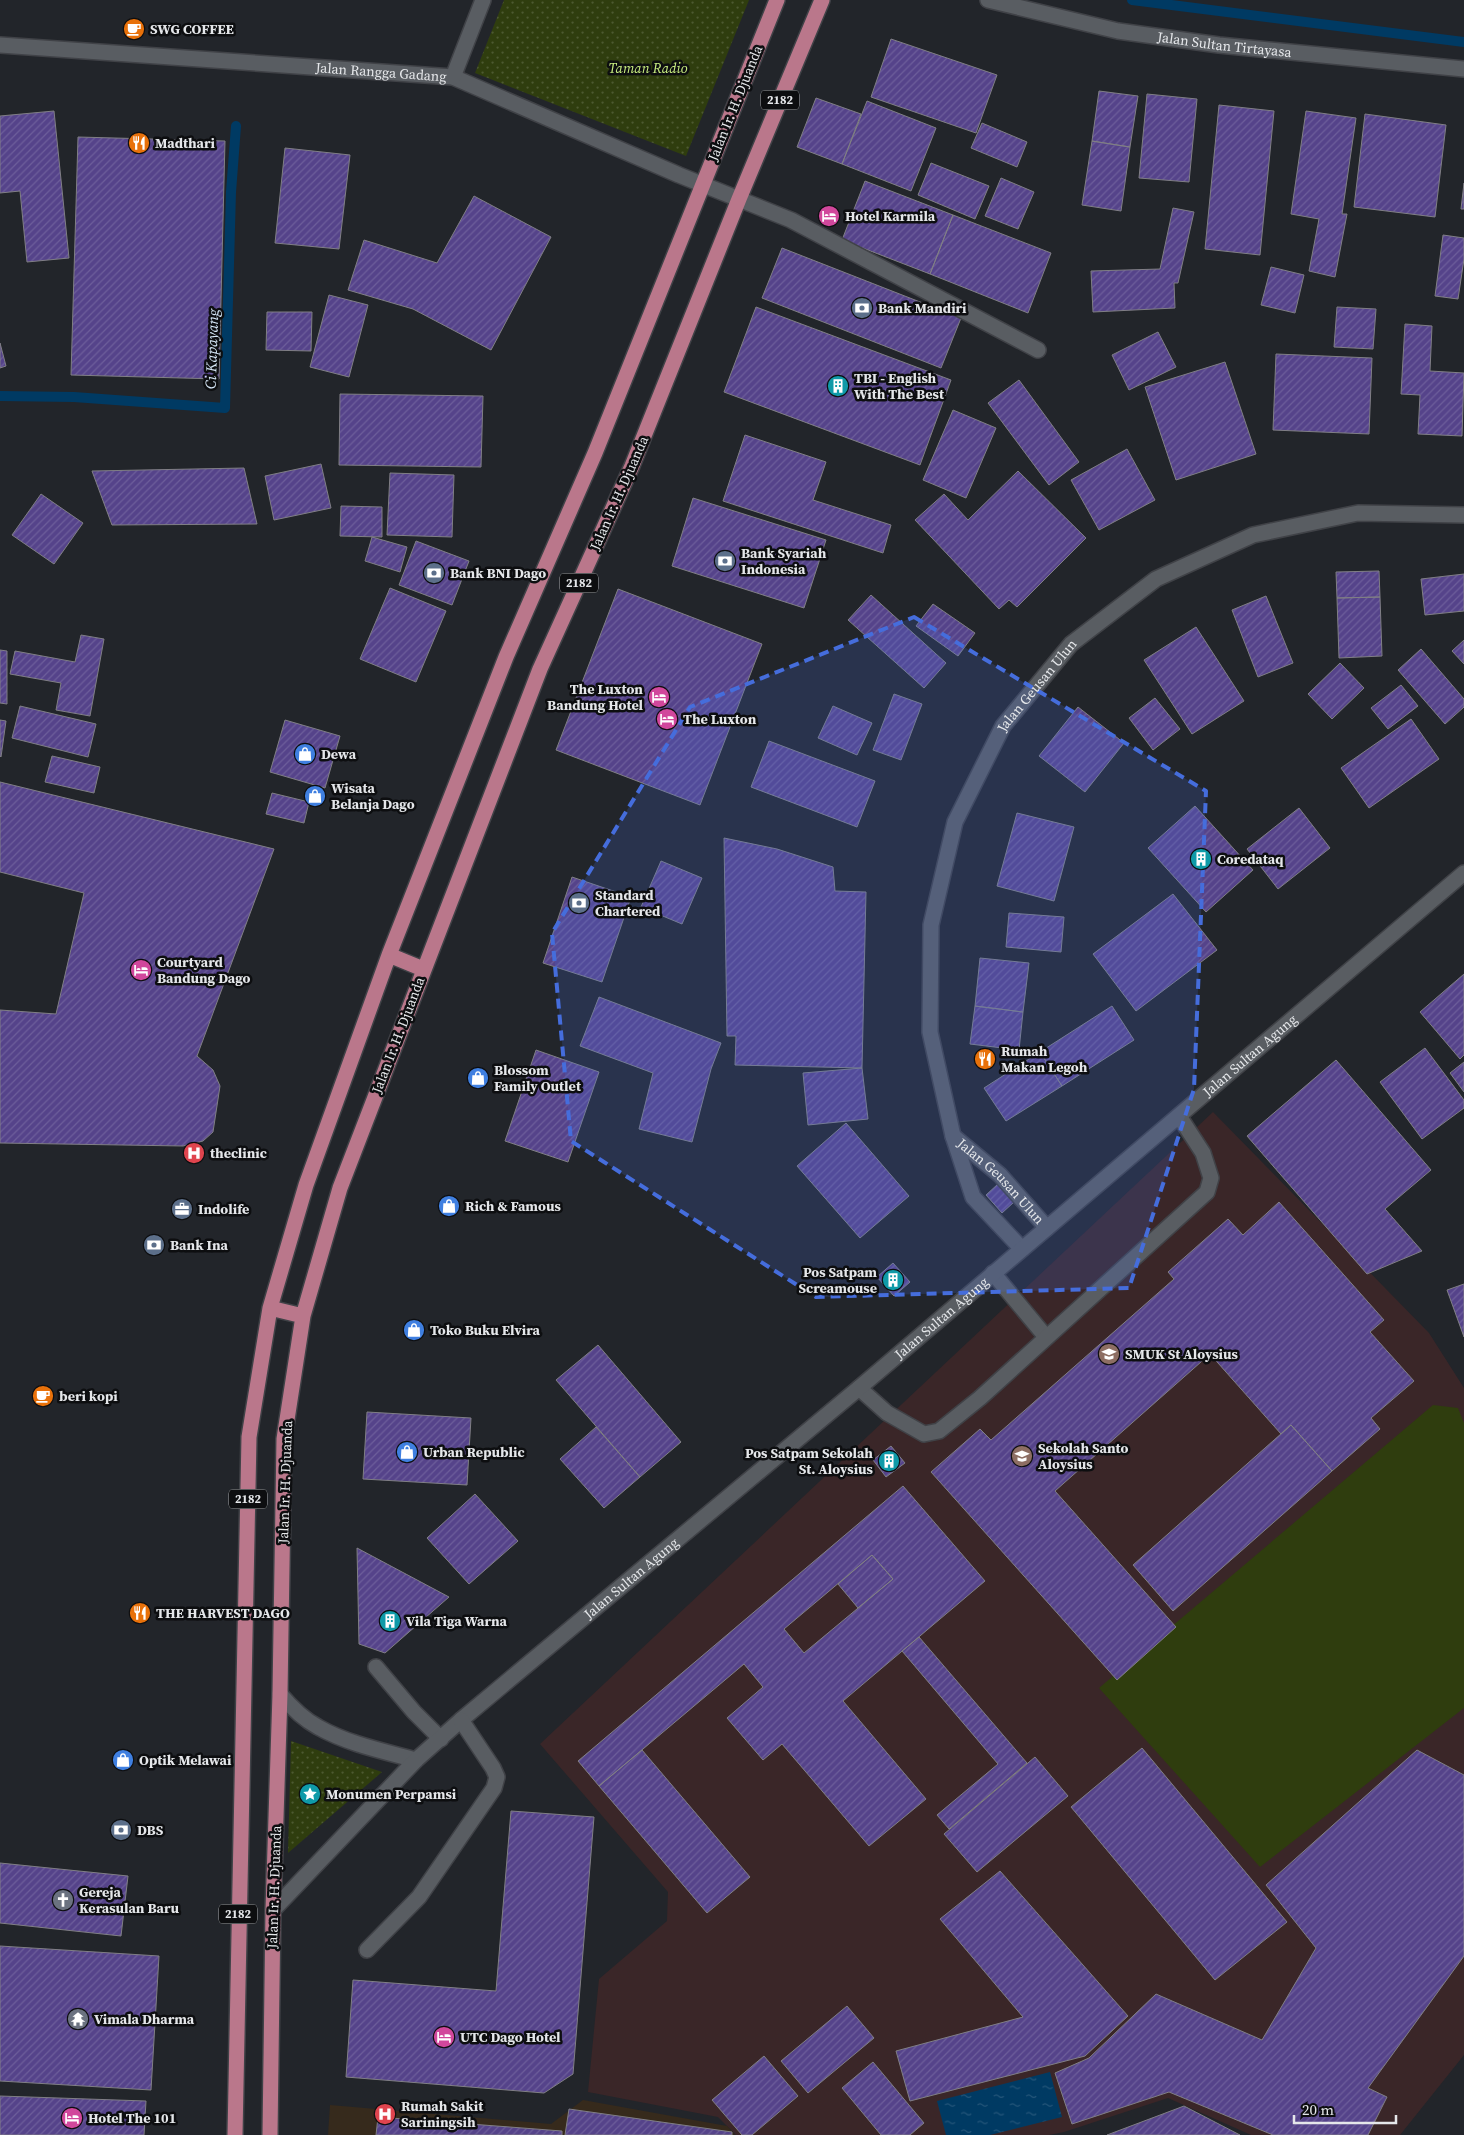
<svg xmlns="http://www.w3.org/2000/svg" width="1464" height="2135" viewBox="0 0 1464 2135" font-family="'Source Serif 4',serif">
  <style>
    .education { fill: #3a2628 }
    .medical { fill: #362a1c }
    .green { fill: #2f3d0e }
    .park { fill: url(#park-dots) }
    .water { fill: url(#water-ripples) }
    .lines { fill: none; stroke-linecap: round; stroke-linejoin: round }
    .stream { stroke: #003a63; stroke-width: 10 }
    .building { fill: url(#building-hatch); stroke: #807f85; fill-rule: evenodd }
    .minor-casing { stroke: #404247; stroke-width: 18 }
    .major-casing { stroke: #404247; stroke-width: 18 }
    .minor { stroke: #595d62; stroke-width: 15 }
    .major { stroke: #ba778b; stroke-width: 15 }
    .marked { fill: #456ddc; fill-opacity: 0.2; stroke: #456ddc; stroke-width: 4; stroke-dasharray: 10 6; stroke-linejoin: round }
    .labels { text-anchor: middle; stroke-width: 5; stroke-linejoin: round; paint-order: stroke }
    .shield { fill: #0d0e10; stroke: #a4a6a9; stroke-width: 1 }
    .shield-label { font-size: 12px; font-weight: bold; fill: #e5e7ea }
    .poi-label { font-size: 14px; font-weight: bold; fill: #e5e7ea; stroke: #0d0e10; text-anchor: start }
    .street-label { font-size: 14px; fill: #e5e7ea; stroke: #0d0e10 }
    .park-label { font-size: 14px; font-style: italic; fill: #c9ee81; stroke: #0d0e10 }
    .water-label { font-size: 15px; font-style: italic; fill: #d5e6f6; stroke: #0d0e10 }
  </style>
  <defs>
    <pattern id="park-dots" width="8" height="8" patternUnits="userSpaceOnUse" patternTransform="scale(1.25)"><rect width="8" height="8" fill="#2f3d0e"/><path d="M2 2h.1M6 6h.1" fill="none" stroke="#4d5931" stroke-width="1.8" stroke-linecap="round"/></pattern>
    <pattern id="water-ripples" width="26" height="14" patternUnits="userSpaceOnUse" patternTransform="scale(1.25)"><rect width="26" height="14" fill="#003a63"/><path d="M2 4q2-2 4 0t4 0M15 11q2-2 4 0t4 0" fill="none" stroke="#25567a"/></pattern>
    <pattern id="building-hatch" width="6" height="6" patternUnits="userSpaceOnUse" patternTransform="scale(1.25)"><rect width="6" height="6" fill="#55438a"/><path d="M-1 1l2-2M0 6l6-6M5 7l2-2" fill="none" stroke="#6d5e9b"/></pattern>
  </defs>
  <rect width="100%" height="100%" fill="#22252a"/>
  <path class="education" d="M1213 1112 1429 1333 1464 1388V2055L1400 2135H1251L1168 2098 1064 2132 1049 2135H736L718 2117 588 2092 599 1979 667 1921 668 1892 540 1744Z"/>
  <path class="medical" d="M583 2100 727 2126 735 2135H328L330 2105 551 2124Z"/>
  <path class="green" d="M1433 1405 1458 1408 1464 1423V1708L1260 1867 1099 1688Z"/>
  <path class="park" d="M504 0H749L686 156 475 73Z
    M291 1741 382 1772 288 1853Z"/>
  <path class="water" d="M1050 2072 1062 2117 990 2135H946L937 2101Z"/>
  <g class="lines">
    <path class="stream" d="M1132 0 1464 42
      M0 396 74 397 225 408 231 192 236 126"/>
  </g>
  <path class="building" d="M891 39 997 75 976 133 871 97Z
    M1099 91 1138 96 1130 147 1092 141Z
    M1147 94 1197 99 1189 182 1139 178Z
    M816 98 861 114 842 164 797 147Z
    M867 101 936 128 911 191 842 164Z
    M1219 105 1274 111 1260 255 1205 249Z
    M54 111 69 258 27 262 20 191 0 193V116Z
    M1306 111 1356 118 1342 214H1347L1335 277 1309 271 1319 219 1291 214Z
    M1365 114 1446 125 1435 217 1354 207Z
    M982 123 1027 142 1017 167 971 148Z
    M78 137 225 141 219 379 71 375Z
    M1092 141 1130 147 1121 211 1082 205Z
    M285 148 350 155 339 249 275 243Z
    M931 163 989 186 975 219 918 195Z
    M1001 178 1034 192 1018 229 985 216Z
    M865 181 953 215 930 274 842 240Z
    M1464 183V209H1461Z
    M474 196 551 237 491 350 413 309 348 290 364 240 437 263Z
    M1173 208 1194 212 1178 283H1174L1175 308 1093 312 1091 271 1160 269Z
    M953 215 1051 253 1028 313 930 274Z
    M1443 235 1464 238V259L1458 299 1435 296Z
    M782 248 961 318 941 368 762 298Z
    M1271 267 1304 275 1295 313 1261 305Z
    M329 295 368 305 349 377 310 367Z
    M756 307 951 380 920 465 724 392Z
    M1337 307 1376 309 1373 349 1334 347Z
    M267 312H312L311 351 266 350Z
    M1405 324 1432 326 1430 371 1464 373 1462 436 1418 434 1420 395 1401 394Z
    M1158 332 1176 367 1129 390 1112 355Z
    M0 343 6 366 0 368Z
    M1276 354 1372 358 1369 434 1273 430Z
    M1225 362 1256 454 1176 480 1145 387Z
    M1019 380 1079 462 1049 485 988 403Z
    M340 394 483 396 481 467 339 465Z
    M953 410 996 428 966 498 923 480Z
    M745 435 826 462 813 500 891 525 883 553 723 501Z
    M1127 449 1155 500 1099 530 1071 480Z
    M321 464 331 508 274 520 265 476Z
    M244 468 257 524 112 525 92 471Z
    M1018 471 1086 538 1017 607 1009 600 999 609 915 520 944 494 968 520Z
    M390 473 454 475 452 537 387 535Z
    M41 494 83 523 54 564 12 535Z
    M693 498 826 540 804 608 672 566Z
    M341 506 382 507V537L340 536Z
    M372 537 407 547 400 572 365 561Z
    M416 541 469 561 452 605 399 585Z
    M1379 571 1380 597 1337 598 1336 572Z
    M1464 574V611L1425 615 1421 579Z
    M390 588 446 611 416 682 360 659Z
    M618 589 762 644 700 805 556 750Z
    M871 595 946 663 924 688 848 620Z
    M1266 596 1293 663 1258 677 1232 610Z
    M1380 597 1382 656 1339 658 1337 598Z
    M933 604 975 633 958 656 916 626Z
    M1196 627 1244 701 1192 734 1144 660Z
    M81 635 104 639 90 716 56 710 61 683 10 674 15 651 75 662Z
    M1464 640V664L1452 651Z
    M1421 649 1464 699V707L1445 724 1398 670Z
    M0 650 7 651V704L0 703Z
    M1340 663 1364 688 1332 719 1308 694Z
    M1401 685 1418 706 1388 729 1371 708Z
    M894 694 922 704 901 760 873 750Z
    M1155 698 1180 729 1153 750 1129 718Z
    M20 706 96 724 88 757 12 738Z
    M833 706 872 723 857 755 818 738Z
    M1078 707 1124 743 1085 792 1039 756Z
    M1411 719 1439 759 1369 808 1341 768Z
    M0 720 6 721 1 757 0 756Z
    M285 720 340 736 325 788 270 772Z
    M769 741 875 781 857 827 751 787Z
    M52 756 100 767 94 793 45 782Z
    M0 782 274 849 197 1056 213 1070 220 1086 213 1132 203 1141 183 1146 0 1143V1010L56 1014 84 893 0 872Z
    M272 793 309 802 304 823 266 814Z
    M1195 806 1253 870 1206 912 1148 848Z
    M1299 808 1330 848 1278 889 1247 849Z
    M1017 813 1074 827 1054 901 997 886Z
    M724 838 777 849 833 867 835 891 866 892 862 1068 735 1065 736 1036H727Z
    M661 861 702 878 682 924 641 907Z
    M572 877 631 897 602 982 543 963Z
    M1173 894 1217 950 1136 1011 1093 954Z
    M1009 913 1064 917 1061 952 1006 947Z
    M980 958 1029 963 1023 1012 975 1006Z
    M1464 974V1055L1460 1059 1420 1012Z
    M599 997 721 1043 711 1069 692 1142 639 1129 653 1073 580 1046Z
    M975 1006 1023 1012 1019 1050 970 1044Z
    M1112 1006 1134 1040 1062 1086 1040 1052Z
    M1425 1048 1464 1100V1108L1422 1139 1380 1082Z
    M536 1050 599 1072 568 1162 505 1141Z
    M1040 1052 1062 1086 1006 1121 984 1088Z
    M1336 1060 1431 1170 1385 1209 1422 1251 1367 1274 1247 1136Z
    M1464 1062V1092L1450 1073Z
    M862 1068 868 1119 808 1125 803 1073Z
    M846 1123 909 1196 860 1238 797 1166Z
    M998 1184 1014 1202 1002 1213 986 1195Z
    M1279 1202 1384 1320 1370 1332 1414 1381 1371 1418 1380 1429 1332 1471 1291 1425 1281 1434 1210 1354 1055 1491 1176 1627 1117 1680 931 1472 980 1429 991 1440 1174 1279 1168 1272 1228 1219 1243 1235Z
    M893 1263 910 1282 894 1296 877 1277Z
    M1464 1284V1337L1447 1290Z
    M598 1345 681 1442 640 1477 556 1380Z
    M367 1412 471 1418 467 1485 363 1479Z
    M1291 1425 1332 1471 1173 1611 1133 1565Z
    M596 1427 640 1477 604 1508 560 1459Z
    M891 1446 905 1463 886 1477 873 1460Z
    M903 1486 985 1581 843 1701 926 1799 869 1846 782 1744 763 1760 727 1718 763 1687 744 1664 599 1786 578 1761ZM872 1555 893 1579 804 1653 784 1629Z
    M475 1494 518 1541 469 1584 427 1538Z
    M357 1548 449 1597 385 1653 359 1644Z
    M872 1555 893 1579 858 1608 838 1584Z
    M919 1637 1027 1763 949 1829 937 1815 998 1764 902 1651Z
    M1142 1748 1287 1922 1215 1980 1071 1807Z
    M642 1750 750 1877 707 1913 599 1786Z
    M1417 1750 1464 1775V1956L1368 2088 1387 2097 1368 2135H1273L1169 2092 1072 2124 1055 2073 1089 2058 1156 1994 1262 2040 1316 1948 1266 1885Z
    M1035 1757 1068 1796 977 1872 944 1834Z
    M511 1811 594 1817 573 2074 544 2093 346 2077 353 1980 496 1991Z
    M0 1863 128 1876 121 1936 0 1923Z
    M1000 1871 1128 2016 1085 2056 910 2101 896 2051 1023 2017 940 1919Z
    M0 1946 159 1956 151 2090 0 2081Z
    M847 2006 874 2038 808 2093 781 2061Z
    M764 2056 798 2096 752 2135H742L712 2100Z
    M873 2062 924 2123 910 2135H881L842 2088Z
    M0 2096 146 2101 144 2135H0Z
    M1184 2106 1240 2135H1107Z
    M569 2109 732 2132V2135H565Z
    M378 2117 562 2131V2135H376Z"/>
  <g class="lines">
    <g class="minor-casing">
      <g id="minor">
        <path id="s1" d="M988 0 1118 31 1219 45 1464 69"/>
        <path id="s2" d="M0 45 453 77 679 175 791 220 1038 350"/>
        <path d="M453 77 483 0"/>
        <path id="s3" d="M953 1136 1000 1175 1047 1228"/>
        <path id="s4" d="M1022 1249 973 1197 953 1136 930 1032 931 925 955 822 1003 726 1071 644 1156 579 1253 535 1358 513 1464 515"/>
        <path d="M993 1273 1046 1337"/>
        <path d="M859 1388 887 1413 924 1434 939 1431 980 1398 1207 1192 1211 1178 1203 1153 1179 1116"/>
        <path d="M376 1667 414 1712 441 1739"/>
        <path d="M280 1694C291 1707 303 1719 318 1727 348 1744 383 1751 416 1760"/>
        <path id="s5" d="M273 1910 416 1760 461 1720 859 1388 1464 873"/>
        <path d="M367 1950 419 1897 494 1788 497 1777 493 1768 461 1720"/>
      </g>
    </g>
    <g class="major-casing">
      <path id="major" d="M389 955 423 969
        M270 1308 303 1316
        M235 2135 249 1437 270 1308 306 1185 389 955 506 657 595 453 777 0
        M270 2135 273 1910 280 1694 284 1439 303 1316 340 1188 540 669 632 466 739 199 822 0"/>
    </g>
    <use href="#minor" class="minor"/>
    <use href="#major" class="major"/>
  </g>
  <path class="marked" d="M914 617 1206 791 1194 1089 1129 1288 816 1297 571 1141 552 933 690 707Z"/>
  <defs>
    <g id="cafe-disc" transform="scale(1.125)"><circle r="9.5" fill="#e8710a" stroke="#0d0e10"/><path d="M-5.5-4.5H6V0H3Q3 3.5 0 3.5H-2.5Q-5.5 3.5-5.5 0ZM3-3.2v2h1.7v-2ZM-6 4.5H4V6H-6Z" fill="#fff"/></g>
    <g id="restaurant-disc" transform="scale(1.125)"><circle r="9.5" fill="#e8710a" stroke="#0d0e10"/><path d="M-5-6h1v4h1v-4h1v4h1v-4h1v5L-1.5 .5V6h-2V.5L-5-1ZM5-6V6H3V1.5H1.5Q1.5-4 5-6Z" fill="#fff"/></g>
    <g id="hotel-disc" transform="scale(1.125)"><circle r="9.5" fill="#d1479c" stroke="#0d0e10"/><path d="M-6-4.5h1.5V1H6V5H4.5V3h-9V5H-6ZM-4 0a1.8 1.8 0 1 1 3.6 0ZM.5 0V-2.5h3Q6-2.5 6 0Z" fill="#fff"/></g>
    <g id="bank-disc" transform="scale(1.125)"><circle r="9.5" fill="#5c6f8a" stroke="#0d0e10"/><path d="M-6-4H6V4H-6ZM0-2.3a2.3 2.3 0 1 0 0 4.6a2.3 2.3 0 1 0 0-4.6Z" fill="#fff"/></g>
    <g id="building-disc" transform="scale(1.125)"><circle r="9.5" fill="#0f9aa8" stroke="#0d0e10"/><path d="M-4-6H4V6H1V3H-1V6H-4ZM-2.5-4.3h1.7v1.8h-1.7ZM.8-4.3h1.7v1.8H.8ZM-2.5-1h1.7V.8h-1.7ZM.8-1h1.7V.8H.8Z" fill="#fff"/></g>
    <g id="shop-disc" transform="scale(1.125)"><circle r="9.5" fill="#3f7fe0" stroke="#0d0e10"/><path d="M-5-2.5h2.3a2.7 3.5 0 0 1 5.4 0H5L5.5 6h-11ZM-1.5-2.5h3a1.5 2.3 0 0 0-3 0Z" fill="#fff"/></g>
    <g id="hospital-disc" transform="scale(1.125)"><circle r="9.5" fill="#e0444e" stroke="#0d0e10"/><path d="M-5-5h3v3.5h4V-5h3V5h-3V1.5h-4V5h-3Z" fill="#fff"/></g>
    <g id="office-disc" transform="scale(1.125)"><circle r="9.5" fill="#5c6f8a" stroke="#0d0e10"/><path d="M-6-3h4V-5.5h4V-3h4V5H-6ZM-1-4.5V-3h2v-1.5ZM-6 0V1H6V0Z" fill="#fff"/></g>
    <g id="school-disc" transform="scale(1.125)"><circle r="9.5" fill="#8d6e63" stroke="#0d0e10"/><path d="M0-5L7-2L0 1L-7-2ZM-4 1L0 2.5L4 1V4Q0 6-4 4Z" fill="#fff"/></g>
    <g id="sight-disc" transform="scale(1.125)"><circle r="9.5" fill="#0f9aa8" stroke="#0d0e10"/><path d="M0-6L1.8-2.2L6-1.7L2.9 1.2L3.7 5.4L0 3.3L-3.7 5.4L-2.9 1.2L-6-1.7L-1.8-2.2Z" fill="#fff"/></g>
    <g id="church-disc" transform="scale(1.125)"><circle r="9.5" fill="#6b7280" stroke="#0d0e10"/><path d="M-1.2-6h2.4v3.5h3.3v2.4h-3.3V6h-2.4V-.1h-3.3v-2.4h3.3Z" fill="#fff"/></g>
    <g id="temple-disc" transform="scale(1.125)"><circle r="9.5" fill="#6b7280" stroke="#0d0e10"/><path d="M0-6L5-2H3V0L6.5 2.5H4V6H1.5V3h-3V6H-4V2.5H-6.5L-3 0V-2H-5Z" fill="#fff"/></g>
  </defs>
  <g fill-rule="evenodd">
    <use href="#cafe-disc" x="134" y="29"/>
    <use href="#restaurant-disc" x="139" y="143"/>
    <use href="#hotel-disc" x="829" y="216"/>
    <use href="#bank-disc" x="862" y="308"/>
    <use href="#building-disc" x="838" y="386"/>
    <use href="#bank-disc" x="725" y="561"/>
    <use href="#bank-disc" x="434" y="573"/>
    <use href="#hotel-disc" x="659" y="697"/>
    <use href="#hotel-disc" x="667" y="719"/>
    <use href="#shop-disc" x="305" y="754"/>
    <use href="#shop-disc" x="315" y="796"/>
    <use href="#building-disc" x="1201" y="859"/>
    <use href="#bank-disc" x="579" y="903"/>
    <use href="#hotel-disc" x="141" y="970"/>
    <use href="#restaurant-disc" x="985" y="1059"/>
    <use href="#shop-disc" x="478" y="1078"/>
    <use href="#hospital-disc" x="194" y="1153"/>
    <use href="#shop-disc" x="449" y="1206"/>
    <use href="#office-disc" x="182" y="1209"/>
    <use href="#bank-disc" x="154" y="1245"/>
    <use href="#building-disc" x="893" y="1280"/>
    <use href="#shop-disc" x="414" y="1330"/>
    <use href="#school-disc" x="1109" y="1354"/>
    <use href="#cafe-disc" x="43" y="1396"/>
    <use href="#shop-disc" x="407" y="1452"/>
    <use href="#school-disc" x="1022" y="1456"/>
    <use href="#building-disc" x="889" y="1461"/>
    <use href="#restaurant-disc" x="140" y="1613"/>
    <use href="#building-disc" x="390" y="1621"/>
    <use href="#shop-disc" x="123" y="1760"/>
    <use href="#sight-disc" x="310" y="1794"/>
    <use href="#bank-disc" x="121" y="1830"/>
    <use href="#church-disc" x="63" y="1900"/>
    <use href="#temple-disc" x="78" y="2019"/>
    <use href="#hotel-disc" x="444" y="2037"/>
    <use href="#hospital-disc" x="385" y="2114"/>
    <use href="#hotel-disc" x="72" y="2118"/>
  </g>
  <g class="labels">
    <g class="shield">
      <rect x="761" y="90.5" width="38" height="19" rx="4"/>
      <rect x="560" y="573.5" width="38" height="19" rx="4"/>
      <rect x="229" y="1489.5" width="38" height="19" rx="4"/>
      <rect x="219" y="1904.5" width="38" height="19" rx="4"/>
    </g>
    <g class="shield-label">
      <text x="780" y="104">2182</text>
      <text x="579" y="587">2182</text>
      <text x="248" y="1503">2182</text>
      <text x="238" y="1918">2182</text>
    </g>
    <g class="poi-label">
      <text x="150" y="34">SWG COFFEE</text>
      <text x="155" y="148">Madthari</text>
      <text x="845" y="221">Hotel Karmila</text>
      <text x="878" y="313">Bank Mandiri</text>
      <text x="854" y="383">TBI - English<tspan x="854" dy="16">With The Best</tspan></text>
      <text x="741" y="558">Bank Syariah<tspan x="741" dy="16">Indonesia</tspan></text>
      <text x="450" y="578">Bank BNI Dago</text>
      <text x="643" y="694" text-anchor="end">The Luxton<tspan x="643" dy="16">Bandung Hotel</tspan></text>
      <text x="683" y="724">The Luxton</text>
      <text x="321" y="759">Dewa</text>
      <text x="331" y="793">Wisata<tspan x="331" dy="16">Belanja Dago</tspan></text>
      <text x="1217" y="864">Coredataq</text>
      <text x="595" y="900">Standard<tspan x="595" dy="16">Chartered</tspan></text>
      <text x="157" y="967">Courtyard<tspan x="157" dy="16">Bandung Dago</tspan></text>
      <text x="1001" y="1056">Rumah<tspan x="1001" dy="16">Makan Legoh</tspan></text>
      <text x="494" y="1075">Blossom<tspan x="494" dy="16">Family Outlet</tspan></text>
      <text x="210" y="1158">theclinic</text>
      <text x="465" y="1211">Rich &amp; Famous</text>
      <text x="198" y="1214">Indolife</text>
      <text x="170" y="1250">Bank Ina</text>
      <text x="877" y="1277" text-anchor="end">Pos Satpam<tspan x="877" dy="16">Screamouse</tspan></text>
      <text x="430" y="1335">Toko Buku Elvira</text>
      <text x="1125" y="1359">SMUK St Aloysius</text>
      <text x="59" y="1401">beri kopi</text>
      <text x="1038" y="1453">Sekolah Santo<tspan x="1038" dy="16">Aloysius</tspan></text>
      <text x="423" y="1457">Urban Republic</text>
      <text x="873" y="1458" text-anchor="end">Pos Satpam Sekolah<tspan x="873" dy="16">St. Aloysius</tspan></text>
      <text x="156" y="1618">THE HARVEST DAGO</text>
      <text x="406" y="1626">Vila Tiga Warna</text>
      <text x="139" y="1765">Optik Melawai</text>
      <text x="326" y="1799">Monumen Perpamsi</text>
      <text x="137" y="1835">DBS</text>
      <text x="79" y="1897">Gereja<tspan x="79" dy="16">Kerasulan Baru</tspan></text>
      <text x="94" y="2024">Vimala Dharma</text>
      <text x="460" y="2042">UTC Dago Hotel</text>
      <text x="401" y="2111">Rumah Sakit<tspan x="401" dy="16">Sariningsih</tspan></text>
      <text x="88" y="2123">Hotel The 101</text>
    </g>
    <g class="street-label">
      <text dy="5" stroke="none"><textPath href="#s1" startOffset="241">Jalan Sultan Tirtayasa</textPath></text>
      <text dy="5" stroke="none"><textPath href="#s2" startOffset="382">Jalan Rangga Gadang</textPath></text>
      <text transform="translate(735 103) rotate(-68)" y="5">Jalan Ir. H. Djuanda</text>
      <text transform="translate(619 493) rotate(-66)" y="5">Jalan Ir. H. Djuanda</text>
      <text dy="5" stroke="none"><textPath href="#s4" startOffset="615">Jalan Geusan Ulun</textPath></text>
      <text transform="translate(398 1035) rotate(-69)" y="5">Jalan Ir. H. Djuanda</text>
      <text dy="5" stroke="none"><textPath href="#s5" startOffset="1299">Jalan Sultan Agung</textPath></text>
      <text dy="5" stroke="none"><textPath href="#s3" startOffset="66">Jalan Geusan Ulun</textPath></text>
      <text dy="5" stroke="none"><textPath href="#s5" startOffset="894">Jalan Sultan Agung</textPath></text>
      <text transform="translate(285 1482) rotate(-88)" y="5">Jalan Ir. H. Djuanda</text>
      <text dy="5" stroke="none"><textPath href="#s5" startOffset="489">Jalan Sultan Agung</textPath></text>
      <text transform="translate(274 1887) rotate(-88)" y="5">Jalan Ir. H. Djuanda</text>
    </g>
    <g class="park-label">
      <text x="648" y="73">Taman Radio</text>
    </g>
    <g class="water-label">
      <text transform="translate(212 349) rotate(-88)" y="5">Ci Kapayang</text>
    </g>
  </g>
  <path d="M1294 2115v8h102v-8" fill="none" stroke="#e5e7ea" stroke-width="2.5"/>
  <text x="1302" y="2115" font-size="15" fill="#e5e7ea" stroke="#0d0e10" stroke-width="4" paint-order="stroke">20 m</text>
</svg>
